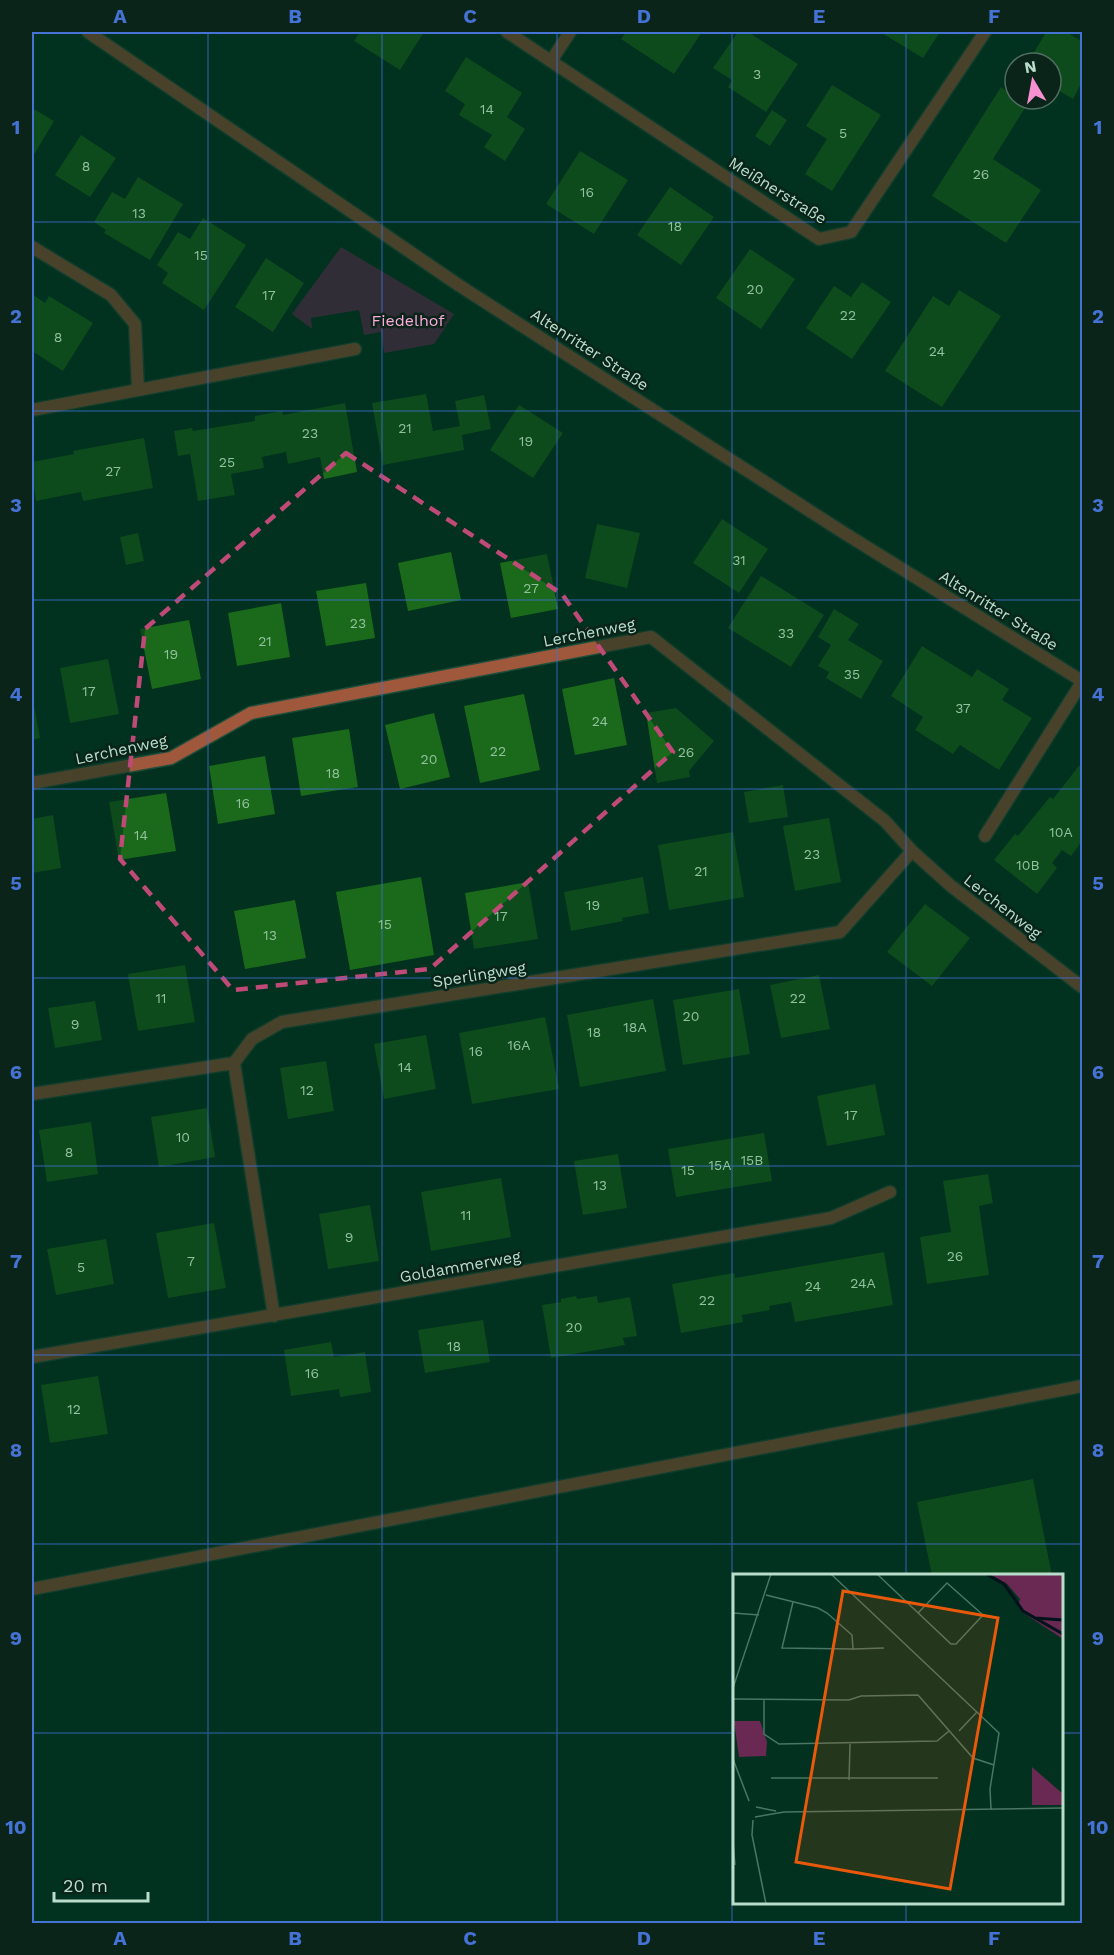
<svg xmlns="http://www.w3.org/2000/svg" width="1114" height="1955" viewBox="0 0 1114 1955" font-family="'Work Sans',sans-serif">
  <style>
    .green { fill: #692953 }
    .building { fill: #1b691a }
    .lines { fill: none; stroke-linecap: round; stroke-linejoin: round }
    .service-casing { stroke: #1f4d3b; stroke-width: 15 }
    .minor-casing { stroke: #1f4d3b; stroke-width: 15 }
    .tertiary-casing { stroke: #1f4d3b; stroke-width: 15 }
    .service { stroke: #9f583b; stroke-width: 12 }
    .minor { stroke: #9f583b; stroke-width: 12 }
    .tertiary { stroke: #9f583b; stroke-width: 12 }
    .marked { fill: none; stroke: #c04a77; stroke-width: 4.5; stroke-dasharray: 12 8; stroke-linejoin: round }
    .grid { fill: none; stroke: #4472d5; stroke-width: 1.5; stroke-opacity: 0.55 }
    .labels { text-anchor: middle; stroke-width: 5; stroke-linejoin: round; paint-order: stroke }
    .number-label { font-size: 14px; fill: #91c19f }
    .street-label { font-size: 16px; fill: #b8decb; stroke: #0a2419 }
    .park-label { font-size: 16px; fill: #ffa9dd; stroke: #0a2419 }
    .inset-river { fill: none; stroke: #00131b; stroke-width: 3 }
    .inset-road { fill: none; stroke: #4b7664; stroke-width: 1.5 }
    .view { fill: #e8590c; fill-opacity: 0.15; stroke: #e8590c; stroke-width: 3 }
    .inset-edge { fill: none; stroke: #b8decb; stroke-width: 3 }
    .neatline { fill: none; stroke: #4472d5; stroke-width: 2 }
    .grid-label { font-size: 20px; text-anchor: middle; font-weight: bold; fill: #4472d5 }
  </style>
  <rect width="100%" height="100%" fill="#02311f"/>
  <path class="green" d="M341 247 454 314 434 344 384 353 381 332 364 335 359 310 311 318 312 329 292 314Z"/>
  <path class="building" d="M360 32H424L400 70 354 41Z
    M626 32H702L674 74 621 39Z
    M738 32H748L798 64 766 112 728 87 732 80 713 68Z
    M880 32H940L923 58Z
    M1046 32H1066L1082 41V82L1073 99 1051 86V63H1028Z
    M466 57 522 93 507 117 525 129 505 161 484 147 492 135 459 115 465 104 445 91Z
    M832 85 881 115 832 191 805 174 827 139 806 126Z
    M1001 87 1015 96V99H1021L1028 103 993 159 1041 190 1006 243 932 196Z
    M32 108 54 121 32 158Z
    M772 110 787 120 770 146 755 136Z
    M81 135 116 158 90 197 55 175Z
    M580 151 628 180 594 234 546 204Z
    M138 177 183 204 150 260 104 233 106 230 94 222 112 192 125 199Z
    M670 187 714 217 681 265 637 235Z
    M203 218 246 245 204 310 162 283 168 273 157 265 178 232 190 239Z
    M750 249 795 279 761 329 716 298Z
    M266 258 304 283 273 332 235 307Z
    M862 282 891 302 852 359 806 328 834 286 851 297Z
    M959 290 1001 316 942 407 885 371 933 296 949 306Z
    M32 294 45 303 49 296 93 323 63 371 32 351Z
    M426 394 433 431 460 426 455 401 484 395 491 429 462 435 464 450 383 465 372 403Z
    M345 403 357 472 324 479 320 457 288 464 286 452 262 457 264 468 231 474 235 495 198 501 190 454 178 456 174 431 192 428 193 431 255 421V416L282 411 283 415Z
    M519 405 563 433 533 478 490 450Z
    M144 438 153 488 83 501 81 492 36 501 32 474V462L74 454 73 451Z
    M722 519 768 549 739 593 693 563Z
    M597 524 640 533 627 588 585 578Z
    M138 533 144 561 126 565 120 537Z
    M451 552 461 600 408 611 398 563Z
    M547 554 558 609 511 618 500 563Z
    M761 576 824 615 791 667 728 628Z
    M366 583 375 638 326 646 316 591Z
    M281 603 290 657 237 666 228 613Z
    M834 609 859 624 848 640 883 661 861 699 826 678 829 672 818 666 831 645 818 637Z
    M189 620 201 679 152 689 140 629Z
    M922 646 972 677 977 669 1009 689 1002 700 1032 718 999 770 960 745 953 754 915 730 923 717 891 696Z
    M108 659 119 714 70 723 60 668Z
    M614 678 627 745 575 755 562 689Z
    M524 694 540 770 480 783 464 706Z
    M33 701 40 738 32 740V701Z
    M676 708 714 741 689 771 690 777 657 783 646 713Z
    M434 713 450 777 400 789 385 725Z
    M349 729 358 787 301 796 292 738Z
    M265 756 275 814 218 824 209 766Z
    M1082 762V841L1071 856 1062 850 1052 863 1057 868 1037 894 994 860 1015 834 1018 836 1050 797 1053 799Z
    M783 785 788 817 749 823 744 792Z
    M166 793 176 851 119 860 109 802Z
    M53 815 61 868 32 873V819Z
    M829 818 841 882 795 891 783 826Z
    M733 832 744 897 669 910 658 845Z
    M421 877 434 955 350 970 336 892Z
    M643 877 649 913 622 918 623 921 571 931 564 892Z
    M528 882 538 939 474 949 465 893Z
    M295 900 306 958 245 969 234 911Z
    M925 904 970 938 932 986 887 952Z
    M185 965 195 1022 138 1031 128 974Z
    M819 975 830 1029 781 1038 770 985Z
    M739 989 750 1054 683 1065 673 1000Z
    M653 999 666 1071 580 1087 567 1015Z
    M95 1001 102 1040 55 1048 48 1008Z
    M545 1017 559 1089 472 1104 459 1033Z
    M426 1035 436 1089 384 1099 374 1044Z
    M326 1061 334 1111 288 1119 280 1068Z
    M875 1084 885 1135 827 1146 817 1096Z
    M207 1108 215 1157 159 1167 151 1117Z
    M91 1122 98 1174 47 1182 39 1130Z
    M764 1133 772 1181 676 1197 668 1149Z
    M618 1154 627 1208 583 1215 574 1161Z
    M988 1174 993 1203 979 1206 989 1275 927 1284 920 1237 951 1232 943 1181Z
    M501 1178 511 1237 431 1251 421 1192Z
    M370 1205 379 1261 328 1269 319 1214Z
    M214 1223 226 1288 168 1298 156 1233Z
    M106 1239 114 1284 56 1295 47 1249Z
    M884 1252 893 1305 795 1322 791 1302 769 1306 770 1310 742 1315 743 1322 681 1333 672 1284 734 1273 735 1278Z
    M576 1296 577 1299 597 1296 598 1303 630 1297 637 1336 623 1338 625 1345 551 1358 542 1305 561 1302V1299Z
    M483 1320 490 1362 425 1373 418 1330Z
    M331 1342 334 1357 365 1352 371 1392 340 1397 339 1389 291 1396 284 1350Z
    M98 1376 108 1434 50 1443 41 1385Z
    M1033 1479 1052 1576H932L917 1502Z"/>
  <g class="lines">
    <g class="service-casing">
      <path id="service" d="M985 836 1082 682"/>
    </g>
    <g class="minor-casing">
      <path id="minor" d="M88 32 460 286 841 531 1082 681
        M507 32 819 239 851 232 985 32
        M551 61 570 32
        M32 247 111 295 135 324 138 390 32 410
        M138 390 355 349
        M32 783 171 758 251 713 651 637 885 821 912 851 951 886 1082 987
        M234 1063 274 1316
        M32 1094 234 1063 252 1039 282 1022 840 932 912 851
        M32 1357 831 1218 890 1192"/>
    </g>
    <g class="tertiary-casing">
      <path id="tertiary" d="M32 1589 1082 1386"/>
    </g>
    <use href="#service" class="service"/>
    <use href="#minor" class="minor"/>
    <use href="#tertiary" class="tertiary"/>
  </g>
  <path d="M0 0H1114V1955H0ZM346 453 562 594 673 752 430 969 233 990 120 859 145 629Z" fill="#02311f" fill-opacity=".55" fill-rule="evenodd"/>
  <path class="marked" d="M346 453 562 594 673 752 430 969 233 990 120 859 145 629Z"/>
  <path class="grid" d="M208 32V1924M382 32V1924M557 32V1924M732 32V1924M906 32V1576M32 222H1082M32 411H1082M32 600H1082M32 789H1082M32 978H1082M32 1166H1082M32 1355H1082M32 1544H1082M32 1733H734M1062 1733H1082M906 1902V1924"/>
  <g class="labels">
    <g class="number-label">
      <text x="757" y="79">3</text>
      <text x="487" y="114">14</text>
      <text x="843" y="138">5</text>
      <text x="86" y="171">8</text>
      <text x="981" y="179">26</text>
      <text x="587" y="197">16</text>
      <text x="139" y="218">13</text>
      <text x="675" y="231">18</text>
      <text x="201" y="260">15</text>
      <text x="755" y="294">20</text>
      <text x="269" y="300">17</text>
      <text x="848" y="320">22</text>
      <text x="58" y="342">8</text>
      <text x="937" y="356">24</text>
      <text x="405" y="433">21</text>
      <text x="310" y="438">23</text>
      <text x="526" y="446">19</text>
      <text x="227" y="467">25</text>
      <text x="113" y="476">27</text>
      <text x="739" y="565">31</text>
      <text x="531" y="593">27</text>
      <text x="358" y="628">23</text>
      <text x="786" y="638">33</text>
      <text x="265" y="646">21</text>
      <text x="171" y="659">19</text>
      <text x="852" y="679">35</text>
      <text x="89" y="696">17</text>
      <text x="963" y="713">37</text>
      <text x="600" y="726">24</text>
      <text x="498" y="756">22</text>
      <text x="686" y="757">26</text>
      <text x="429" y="764">20</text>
      <text x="333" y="778">18</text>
      <text x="243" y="808">16</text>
      <text x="1061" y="837">10A</text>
      <text x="141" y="840">14</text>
      <text x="812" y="859">23</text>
      <text x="1028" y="870">10B</text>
      <text x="701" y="876">21</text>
      <text x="593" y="910">19</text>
      <text x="501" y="921">17</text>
      <text x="385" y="929">15</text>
      <text x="270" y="940">13</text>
      <text x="161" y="1003">11</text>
      <text x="798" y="1003">22</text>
      <text x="691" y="1021">20</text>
      <text x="75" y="1029">9</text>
      <text x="635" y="1032">18A</text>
      <text x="594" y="1037">18</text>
      <text x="519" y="1050">16A</text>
      <text x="476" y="1056">16</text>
      <text x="405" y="1072">14</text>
      <text x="307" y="1095">12</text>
      <text x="851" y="1120">17</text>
      <text x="183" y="1142">10</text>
      <text x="69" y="1157">8</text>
      <text x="752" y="1165">15B</text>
      <text x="720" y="1170">15A</text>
      <text x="688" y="1175">15</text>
      <text x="600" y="1190">13</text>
      <text x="466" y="1220">11</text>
      <text x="349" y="1242">9</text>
      <text x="955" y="1261">26</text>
      <text x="191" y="1266">7</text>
      <text x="81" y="1272">5</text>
      <text x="863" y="1288">24A</text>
      <text x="813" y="1291">24</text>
      <text x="707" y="1305">22</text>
      <text x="574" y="1332">20</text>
      <text x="454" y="1351">18</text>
      <text x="312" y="1378">16</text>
      <text x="74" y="1414">12</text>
    </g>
    <g class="street-label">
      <text transform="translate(778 190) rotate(32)" y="6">Meißnerstraße</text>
      <text transform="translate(590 349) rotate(33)" y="6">Altenritter Straße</text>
      <text transform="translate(999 610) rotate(32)" y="6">Altenritter Straße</text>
      <text transform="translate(589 632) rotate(-11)" y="6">Lerchenweg</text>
      <text transform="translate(121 749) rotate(-12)" y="6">Lerchenweg</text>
      <text transform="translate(1003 906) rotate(38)" y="6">Lerchenweg</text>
      <text transform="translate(479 974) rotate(-9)" y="6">Sperlingweg</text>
      <text transform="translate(460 1266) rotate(-10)" y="6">Goldammerweg</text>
    </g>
    <g class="park-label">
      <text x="408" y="326">Fiedelhof</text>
    </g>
  </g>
  <g transform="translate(733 1574)">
    <rect width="330" height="330" fill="#02311f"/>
    <path d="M257 0H330V65L289 38 285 32 287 25 274 10ZM1 147H27L34 168 33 182 6 183ZM299 193 330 220V231H299Z" fill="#692953"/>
    <path class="inset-river" d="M253 0 271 10 290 37 330 60M302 44 330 46"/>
    <path class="inset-road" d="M98 0 266 159 257 215 258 235M144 0 218 70H223L250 41 214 9 185 39M33 21 85 34 94 39 119 61 120 75 49 74 60 28M0 39 26 41M120 75 151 74M0 114 38 0M0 125 116 126 128 122 185 121 240 184 261 191M31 126V160L46 170 204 167 216 157M226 157 244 138M0 185 16 227M38 204H205M116 206 117 170M23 233 43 237M22 243 51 238 330 234M20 246 19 261 33 330M0 268 2 291"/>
    <path class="view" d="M110 17 265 44 217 315 63 288Z"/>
    <rect width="330" height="330" class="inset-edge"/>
  </g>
  <rect width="1114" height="1955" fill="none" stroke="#0a2419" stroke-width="66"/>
  <g transform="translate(1033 81) rotate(350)"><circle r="28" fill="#0a2419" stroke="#506e60" stroke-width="1.5"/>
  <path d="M0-4.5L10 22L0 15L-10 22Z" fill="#f690d0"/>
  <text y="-9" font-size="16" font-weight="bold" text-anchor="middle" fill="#b8decb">N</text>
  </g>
  <path d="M54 1892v9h94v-9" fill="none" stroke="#b8decb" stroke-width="3"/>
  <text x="63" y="1892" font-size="18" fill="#b8decb" stroke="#0a2419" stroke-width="4.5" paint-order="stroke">20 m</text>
  <rect x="33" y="33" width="1048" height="1889" class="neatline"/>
  <g class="grid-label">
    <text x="120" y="23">A</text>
    <text x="295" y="23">B</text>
    <text x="470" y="23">C</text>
    <text x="644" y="23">D</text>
    <text x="819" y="23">E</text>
    <text x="994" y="23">F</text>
    <text x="16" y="134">1</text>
    <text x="1098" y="134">1</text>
    <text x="16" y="323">2</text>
    <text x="1098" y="323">2</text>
    <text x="16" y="512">3</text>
    <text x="1098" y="512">3</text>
    <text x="16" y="701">4</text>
    <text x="1098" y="701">4</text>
    <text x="16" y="890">5</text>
    <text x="1098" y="890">5</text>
    <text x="16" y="1079">6</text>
    <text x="1098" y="1079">6</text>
    <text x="16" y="1268">7</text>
    <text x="1098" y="1268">7</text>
    <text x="16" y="1457">8</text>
    <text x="1098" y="1457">8</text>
    <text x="16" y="1645">9</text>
    <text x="1098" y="1645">9</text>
    <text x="16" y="1834">10</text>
    <text x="1098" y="1834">10</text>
    <text x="120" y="1945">A</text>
    <text x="295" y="1945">B</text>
    <text x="470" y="1945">C</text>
    <text x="644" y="1945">D</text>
    <text x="819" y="1945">E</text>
    <text x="994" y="1945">F</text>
  </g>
</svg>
